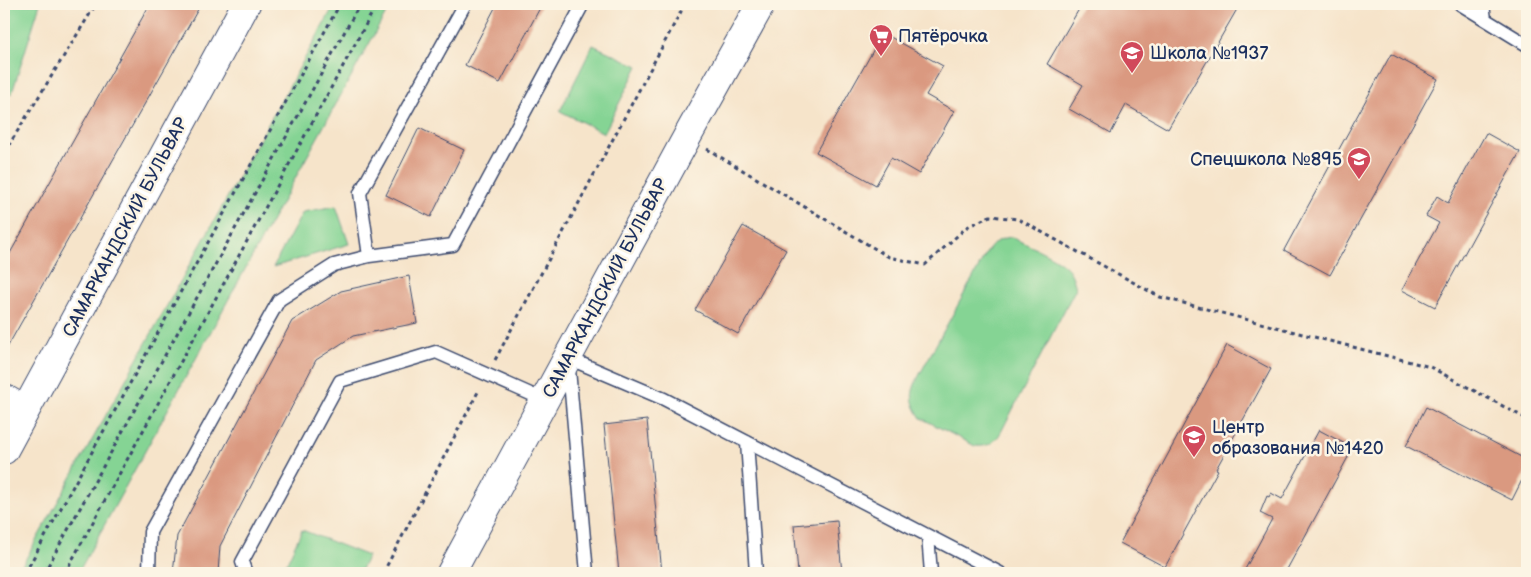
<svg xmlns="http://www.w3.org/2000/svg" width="1531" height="577" viewBox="0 0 1531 577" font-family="'Balsamiq Sans',sans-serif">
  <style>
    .green { fill: #85d494; stroke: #508279 }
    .building { fill: #da9980 }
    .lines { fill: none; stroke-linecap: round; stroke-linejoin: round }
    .service-casing { stroke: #3c4a6e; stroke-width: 15 }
    .minor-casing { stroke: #3c4a6e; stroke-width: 26 }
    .tertiary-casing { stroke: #3c4a6e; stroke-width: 30 }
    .path { stroke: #3c4a6e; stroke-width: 3; stroke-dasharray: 4 4; stroke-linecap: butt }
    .service { stroke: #fff; stroke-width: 12 }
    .minor { stroke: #fff; stroke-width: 24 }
    .tertiary { stroke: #fff; stroke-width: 28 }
    .labels { text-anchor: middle; stroke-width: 5; stroke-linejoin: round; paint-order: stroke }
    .poi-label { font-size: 18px; fill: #1b2f5e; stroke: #fcf5e5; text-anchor: start }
    .street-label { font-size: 18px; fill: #1b2f5e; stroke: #fcf5e5 }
  </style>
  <rect width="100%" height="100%" fill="#fcf5e5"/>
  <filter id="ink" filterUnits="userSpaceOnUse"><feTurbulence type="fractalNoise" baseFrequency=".02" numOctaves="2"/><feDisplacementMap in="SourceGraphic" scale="10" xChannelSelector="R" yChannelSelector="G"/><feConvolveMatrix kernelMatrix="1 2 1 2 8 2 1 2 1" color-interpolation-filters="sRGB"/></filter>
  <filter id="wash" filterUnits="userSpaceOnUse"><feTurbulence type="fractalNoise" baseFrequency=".0096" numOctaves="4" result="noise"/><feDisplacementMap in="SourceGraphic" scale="20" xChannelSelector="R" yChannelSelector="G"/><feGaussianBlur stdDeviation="1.12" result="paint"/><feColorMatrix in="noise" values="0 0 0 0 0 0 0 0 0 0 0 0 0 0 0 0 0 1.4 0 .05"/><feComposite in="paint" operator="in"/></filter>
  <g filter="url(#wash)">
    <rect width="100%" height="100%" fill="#f6e4ca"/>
    <path class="green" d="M4 4H40L12 93 4 95Z
      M335 4H391L78 573H18Z
      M593 45 638 66 604 133 560 111Z
      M336 206 349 244 273 267 303 212Z
      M1011 237C1027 245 1059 257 1069 270 1073 276 1074 282 1076 288L1000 434C993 444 987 447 975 446L921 418C908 399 911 391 921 372L987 252C994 242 999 239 1011 237Z
      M302 530 368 556 359 573H282Z"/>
    <g id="blocks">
      <path class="building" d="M150 4H201L4 353V264Z
        M497 4H542L500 83 465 65Z
        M1082 4H1240L1168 129 1126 105 1111 133 1069 109 1083 85 1047 64Z
        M883 33 943 66 926 95 954 111 919 174 891 158 876 185 816 152Z
        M1391 54 1438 79 1330 275 1284 250Z
        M419 128 464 150 431 217 386 195Z
        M1486 133 1520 152 1435 307 1402 290 1439 223 1426 216 1437 196 1448 203Z
        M743 226 786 250 738 334 695 310Z
        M409 276 417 323 353 336 316 360 220 546 218 573H173L177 536 292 321 341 291Z
        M1227 345 1271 369 1216 469 1218 470 1165 567 1120 543Z
        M1426 407 1527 460V470L1512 500 1406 446Z
        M647 420 662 573H619L604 425Z
        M1319 430 1353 448 1285 573H1243L1272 519 1260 513 1267 496 1269 497 1271 493 1282 499Z
        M837 521 842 573H798L794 525Z"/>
    </g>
  </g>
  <g filter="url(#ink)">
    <use href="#blocks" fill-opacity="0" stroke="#3c4a6e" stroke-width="1"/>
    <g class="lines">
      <g class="service-casing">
        <path id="service" d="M1460 4 1527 45
          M1483 4 1485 19
          M369 256 360 193 465 4
          M747 442 756 573
          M928 536 931 573
          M149 573 150 532 279 300 334 265 369 256 453 245 583 4
          M246 573 242 562 340 381 436 352 544 400
          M587 573 568 358 664 399 1000 573"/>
      </g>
      <g class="minor-casing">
        <path id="minor" d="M4 396 27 409"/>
      </g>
      <g class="tertiary-casing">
        <path id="tertiary" d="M4 450 246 4
          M451 573 687 137 761 4"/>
      </g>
      <path class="path" d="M707 149 889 257 925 265 967 227 990 216 1018 219 1160 297 1430 367 1527 419
        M4 153 96 4
        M495 360 685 4
        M25 573 340 4
        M44 573 360 4
        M65 573 377 4
        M383 573 479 390"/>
      <use href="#service" class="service"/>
      <use href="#minor" class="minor"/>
      <use href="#tertiary" class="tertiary"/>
    </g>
  </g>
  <defs>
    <g id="supermarket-pin" transform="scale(1.25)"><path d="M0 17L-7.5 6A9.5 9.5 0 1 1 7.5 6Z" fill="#d1495b" stroke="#fcf5e5"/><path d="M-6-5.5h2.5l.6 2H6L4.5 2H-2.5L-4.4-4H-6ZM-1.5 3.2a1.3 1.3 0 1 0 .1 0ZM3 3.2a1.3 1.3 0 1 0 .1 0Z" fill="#fff"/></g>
    <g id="school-pin" transform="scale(1.25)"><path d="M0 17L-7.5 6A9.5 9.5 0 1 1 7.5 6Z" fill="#d1495b" stroke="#fcf5e5"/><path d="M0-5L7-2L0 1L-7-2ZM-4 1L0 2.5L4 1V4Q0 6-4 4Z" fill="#fff"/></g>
  </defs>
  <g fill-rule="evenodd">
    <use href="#supermarket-pin" x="881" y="36"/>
    <use href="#school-pin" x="1132" y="53"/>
    <use href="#school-pin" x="1359" y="159"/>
    <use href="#school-pin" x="1194" y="437"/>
  </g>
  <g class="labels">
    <g class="poi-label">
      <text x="898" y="42">Пятёрочка</text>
      <text x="1150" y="59">Школа №1937</text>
      <text x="1342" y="165" text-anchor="end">Спецшкола №895</text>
      <text x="1212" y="433">Центр<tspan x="1212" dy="21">образования №1420</tspan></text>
    </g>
    <g class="street-label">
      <text transform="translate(125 227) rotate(-62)" y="6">САМАРКАНДСКИЙ БУЛЬВАР</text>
      <text transform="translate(605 288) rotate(-62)" y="6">САМАРКАНДСКИЙ БУЛЬВАР</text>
    </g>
  </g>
  <rect width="1531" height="577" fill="none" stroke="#fcf5e5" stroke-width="20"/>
</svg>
